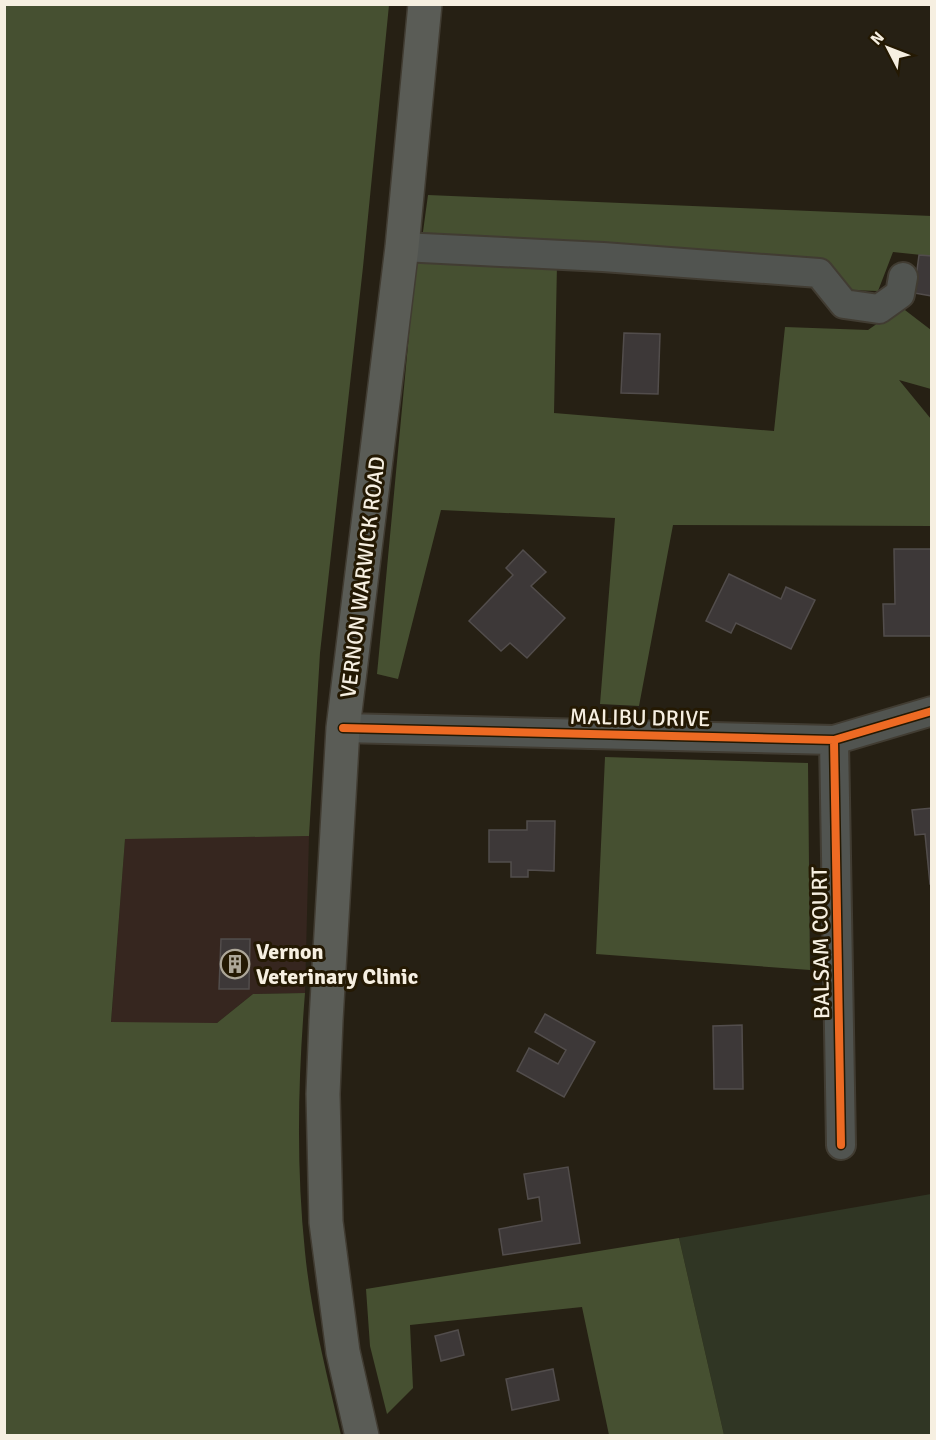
<svg xmlns="http://www.w3.org/2000/svg" width="936" height="1440" viewBox="0 0 936 1440" font-family="Signika,sans-serif">
  <style>
    .commercial { fill: #36261f }
    .green { fill: #303624 }
    .forest { fill: #465031 }
    .building { fill: #3d3838; stroke: #524d4c; stroke-width: 1.5 }
    .lines { fill: none; stroke-linecap: round; stroke-linejoin: round }
    .minor-casing { stroke: #413c32; stroke-width: 32 }
    .major-casing { stroke: #413c32; stroke-width: 36 }
    .minor { stroke: #515450; stroke-width: 28 }
    .major { stroke: #5a5c56; stroke-width: 33 }
    .cycleway-casing { stroke: #241903; stroke-width: 11 }
    .cycleway { stroke: #ed6a23; stroke-width: 8 }
    .labels { text-anchor: middle; stroke-width: 6; stroke-linejoin: round; paint-order: stroke }
    .street-label { font-size: 22px; fill: #f6efe1; stroke: #241903 }
    .poi-label { font-size: 22px; font-weight: bold; fill: #f6efe1; stroke: #241903; text-anchor: start }
  </style>
  <rect width="100%" height="100%" fill="#262014"/>
  <path class="commercial" d="M309 836 305 993 253 994 217 1023H111L125 838Z"/>
  <path class="green" d="M931 1194V1435H724L679 1238Z"/>
  <path class="forest" d="M5 4 389 5 363 267 320 653 309 836 125 839 111 1022 217 1023 253 994 305 993C298 1080 296 1166 305 1252 311 1314 327 1375 341 1435H5Z
    M428 195 932 216 931 256 893 252 878 291 848 290 823 258 422 239Z
    M416 260 557 264 554 413 774 431 785 327 868 330 901 307 931 330V389L899 380 931 419V526L673 525 639 706 600 704 615 518 441 510 398 679 377 674Z
    M605 757 808 763 810 970 596 954Z
    M679 1238 724 1435H609L582 1307 410 1325 413 1388 387 1414 370 1346 366 1289Z"/>
  <path class="building" d="M919 255 932 256V296L914 293Z
    M624 333 660 334 658 394 621 393Z
    M894 549H932V636H884L883 604H895Z
    M523 550 546 572 531 586 565 618 527 658 510 643 501 651 469 621 513 575 506 568Z
    M729 574 781 599 786 587 815 600 791 649 736 623 731 633 706 621Z
    M932 808V884H930L925 834 915 835 912 810Z
    M527 821H555L554 871 528 870V877H511V862H489V830H527Z
    M221 939H250L249 989H219Z
    M545 1014 595 1042 564 1097 517 1071 529 1048 558 1064 566 1050 535 1032Z
    M742 1025 743 1089H714L713 1026Z
    M568 1167 580 1243 503 1255 499 1229 542 1221 539 1197 528 1199 524 1174Z
    M458 1330 464 1355 441 1361 435 1336Z
    M553 1369 559 1400 512 1410 506 1379Z"/>
  <g class="lines">
    <g class="minor-casing">
      <path id="minor" d="M402 247 603 257 819 273 844 304 879 309 900 294 903 277
        M343 728 834 740 932 711
        M834 740 841 1145"/>
    </g>
    <g class="major-casing">
      <path id="major" d="M362 1436 343 1352 326 1222 323 1094 326 1020 343 728 402 247 425 4"/>
    </g>
    <use href="#minor" class="minor"/>
    <use href="#major" class="major"/>
    <g class="cycleway-casing">
      <path id="cycleway" d="M343 728 834 740 932 711
        M834 740 841 1145"/>
    </g>
    <use href="#cycleway" class="cycleway"/>
  </g>
  <defs>
    <g id="building-ring" transform="scale(1.5)"><circle r="9.5" fill="#241903" stroke="#ada799" stroke-width="1.5"/><path d="M-4-6H4V6H1V3H-1V6H-4ZM-2.5-4.3h1.7v1.8h-1.7ZM.8-4.3h1.7v1.8H.8ZM-2.5-1h1.7V.8h-1.7ZM.8-1h1.7V.8H.8Z" fill="#ada799"/></g>
  </defs>
  <g fill-rule="evenodd">
    <use href="#building-ring" x="235" y="964"/>
  </g>
  <g class="labels">
    <g class="street-label">
      <text transform="translate(362 577) rotate(-83)" y="8">VERNON WARWICK ROAD</text>
      <text transform="translate(640 717) rotate(1)" y="8">MALIBU DRIVE</text>
      <text transform="translate(820 943) rotate(-91)" y="8">BALSAM COURT</text>
    </g>
    <g class="poi-label">
      <text x="256" y="959">Vernon<tspan x="256" dy="25">Veterinary Clinic</tspan></text>
    </g>
  </g>
  <rect width="936" height="1440" fill="none" stroke="#f6efe1" stroke-width="12"/>
  <g transform="translate(888 48) rotate(312)" stroke="#241903" stroke-width="4.5" paint-order="stroke">
  <path d="M0-4.5L10 22L0 15L-10 22Z" fill="#f6efe1"/>
  <text y="-9" font-size="16" font-weight="bold" text-anchor="middle" fill="#f6efe1">N</text>
  </g>
</svg>
